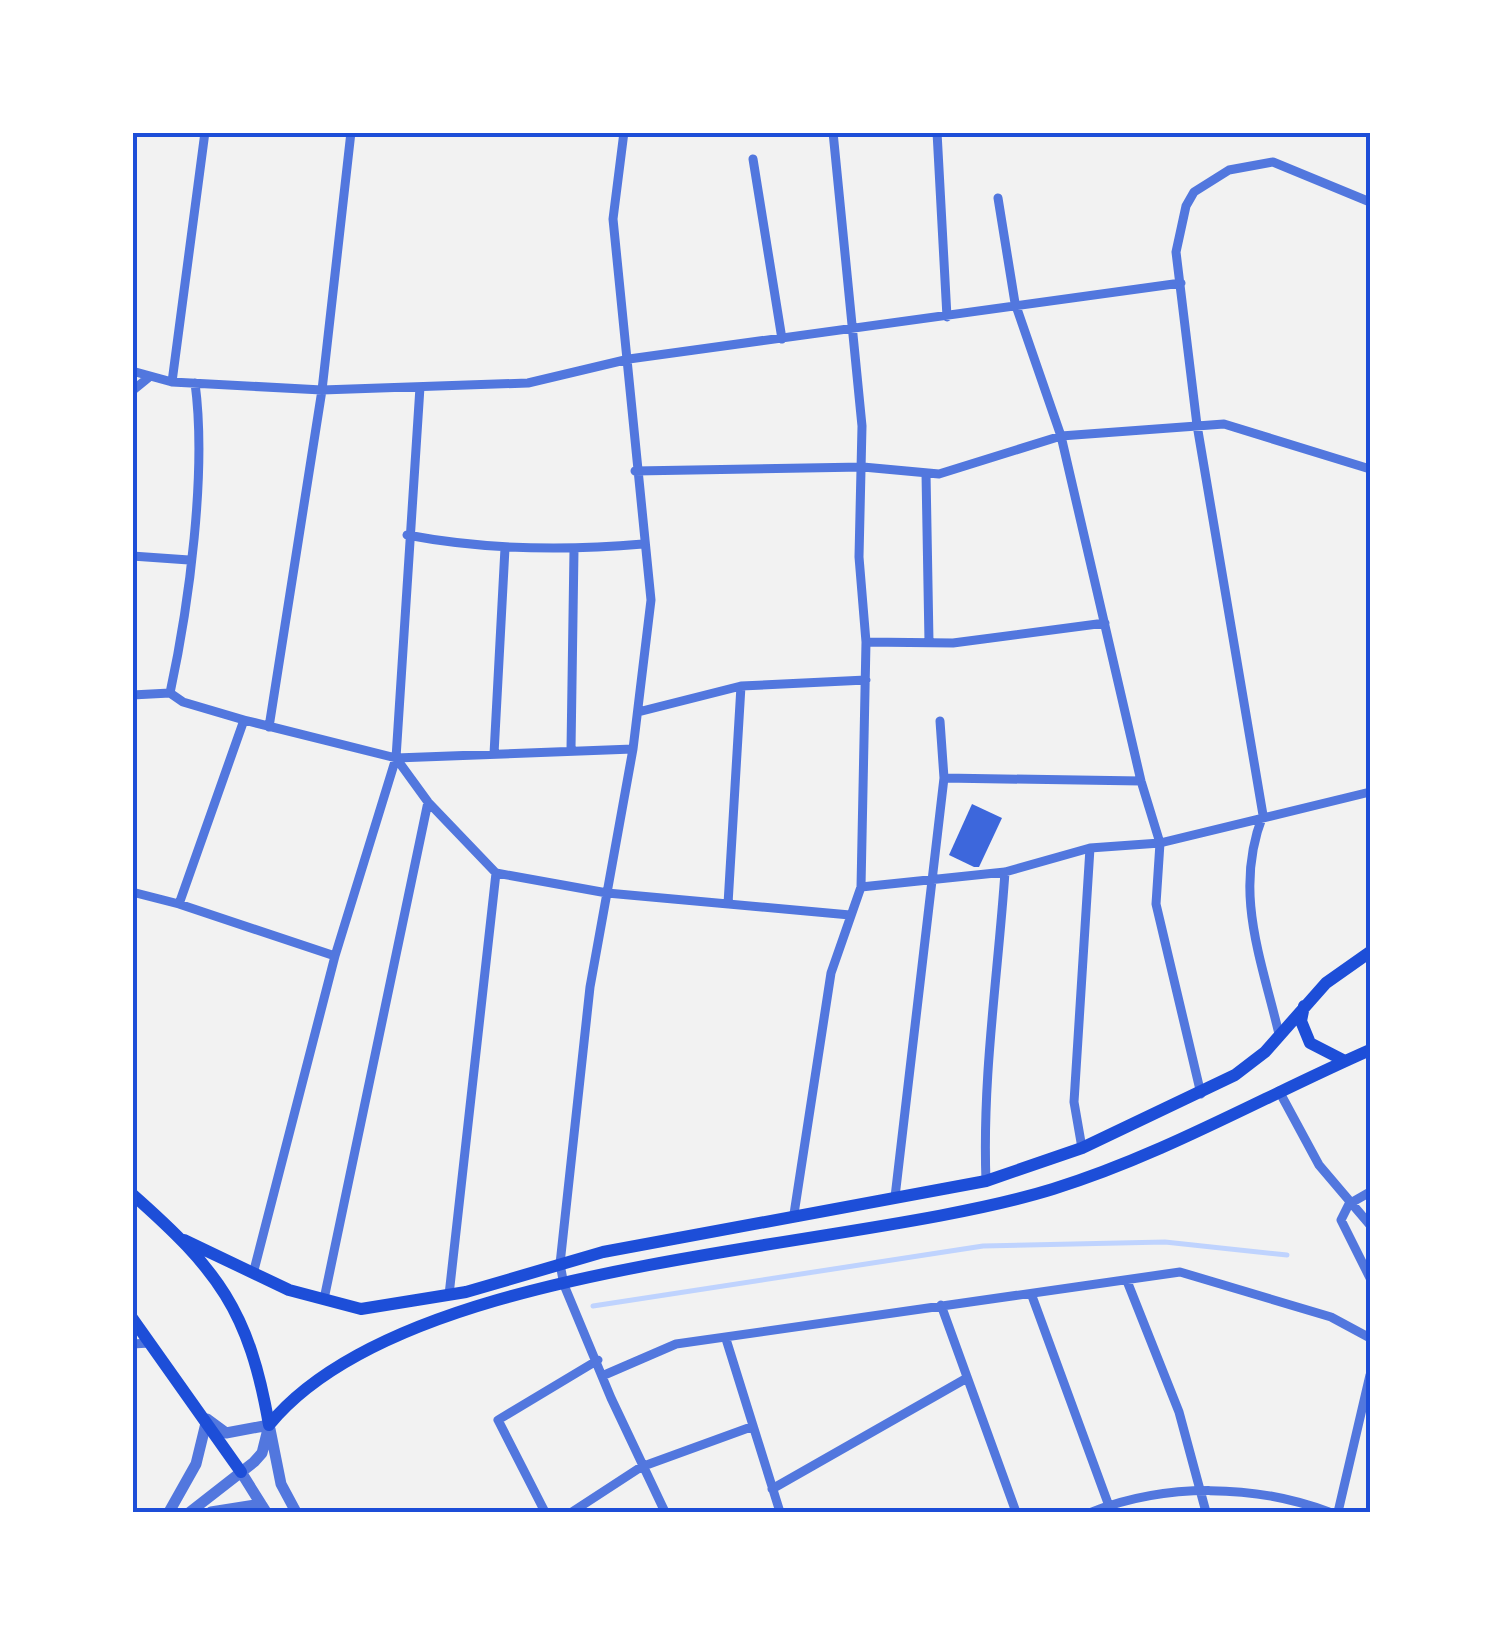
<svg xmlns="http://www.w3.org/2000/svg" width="1503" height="1645" viewBox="0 0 1503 1645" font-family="'Libre Baskerville',serif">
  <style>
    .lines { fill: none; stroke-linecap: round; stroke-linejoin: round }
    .stream { stroke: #bfd3fe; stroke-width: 5 }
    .building { fill: #3d67dc }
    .minor { stroke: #5277de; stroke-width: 9 }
    .tertiary { stroke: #5277de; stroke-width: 11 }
    .secondary { stroke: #1d4ed8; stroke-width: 12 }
    .neatline { fill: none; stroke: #1d4ed8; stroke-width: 4 }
  </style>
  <rect width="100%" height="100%" fill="#f2f2f2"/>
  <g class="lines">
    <path class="stream" d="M593 1306 983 1246 1165 1242 1287 1255"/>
  </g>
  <path class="building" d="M972 804 1002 818 979 867H974L949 855Z"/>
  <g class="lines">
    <path class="minor" d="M624 132 613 219 651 600 633 749 590 987 560 1264 564 1285 611 1398 665 1512
      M937 132 947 317
      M753 159 782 339
      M998 198 1015 303 1061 436 1141 781 1160 843 1156 904 1201 1094
      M132 371 172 382 322 390 528 383 629 359 1181 283
      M172 382 205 132
      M132 391 148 378
      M635 471 863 467 939 474 1061 436 1224 424 1370 469
      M926 473 929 642
      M407 535C486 550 563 551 643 544
      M132 556 189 560
      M866 642 953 643 1105 623
      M170 693C189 605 207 472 195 383
      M132 695 170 693 183 702 244 720 396 758 633 749
      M638 712 741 686 866 680
      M269 727 322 390 351 132
      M571 749 574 550
      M494 754 505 548
      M396 758 428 802 496 873 607 893 850 915
      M944 778 1141 781
      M861 887 1005 872 1090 848 1160 843 1370 792
      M132 892 179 904 244 720
      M179 904 335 956
      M728 904 741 686
      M1279 1034C1261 958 1233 891 1263 815L1197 425 1176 252 1186 206 1194 192 1229 170 1273 162 1370 202
      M1279 1091 1319 1165 1370 1225
      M1082 1148 1074 1102 1090 848
      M986 1181C982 1077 998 975 1005 872
      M1370 1192 1349 1204 1341 1220 1370 1278
      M895 1197 944 778 940 721
      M794 1214 831 973 861 887 866 642 859 557 862 426 833 132
      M253 1274 335 956 396 758 420 387
      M1127 1281 1179 1412 1206 1512
      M449 1295 496 873
      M1032 1296 1109 1506
      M324 1299 428 802
      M941 1305 1016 1512
      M726 1339 780 1512
      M132 1344 150 1343
      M602 1376 676 1344 1180 1272 1331 1317 1370 1338
      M772 1489 967 1378
      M545 1512 498 1420 598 1360
      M572 1512 641 1467 751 1427
      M1092 1512C1166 1483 1254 1484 1329 1512
      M1338 1512 1370 1375"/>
    <path class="tertiary" d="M270 1429 281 1484 296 1512
      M241 1472 266 1512
      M169 1512 196 1464 207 1419 226 1433 269 1425
      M190 1512 254 1462 262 1453 269 1425
      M211 1512 261 1504"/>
    <path class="secondary" d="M1304 1006 1301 1021 1310 1043 1345 1061
      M132 1194C218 1270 249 1310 269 1425
      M184 1240 289 1290 361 1309 466 1292 603 1252 986 1181 1082 1148 1235 1075 1265 1052 1326 983 1370 952
      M132 1318 241 1472
      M269 1425C407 1256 846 1253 1053 1189 1163 1155 1265 1096 1370 1050"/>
  </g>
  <rect width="1503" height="1645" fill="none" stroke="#ffffff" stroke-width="270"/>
  <rect x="135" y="135" width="1233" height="1375" class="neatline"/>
</svg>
